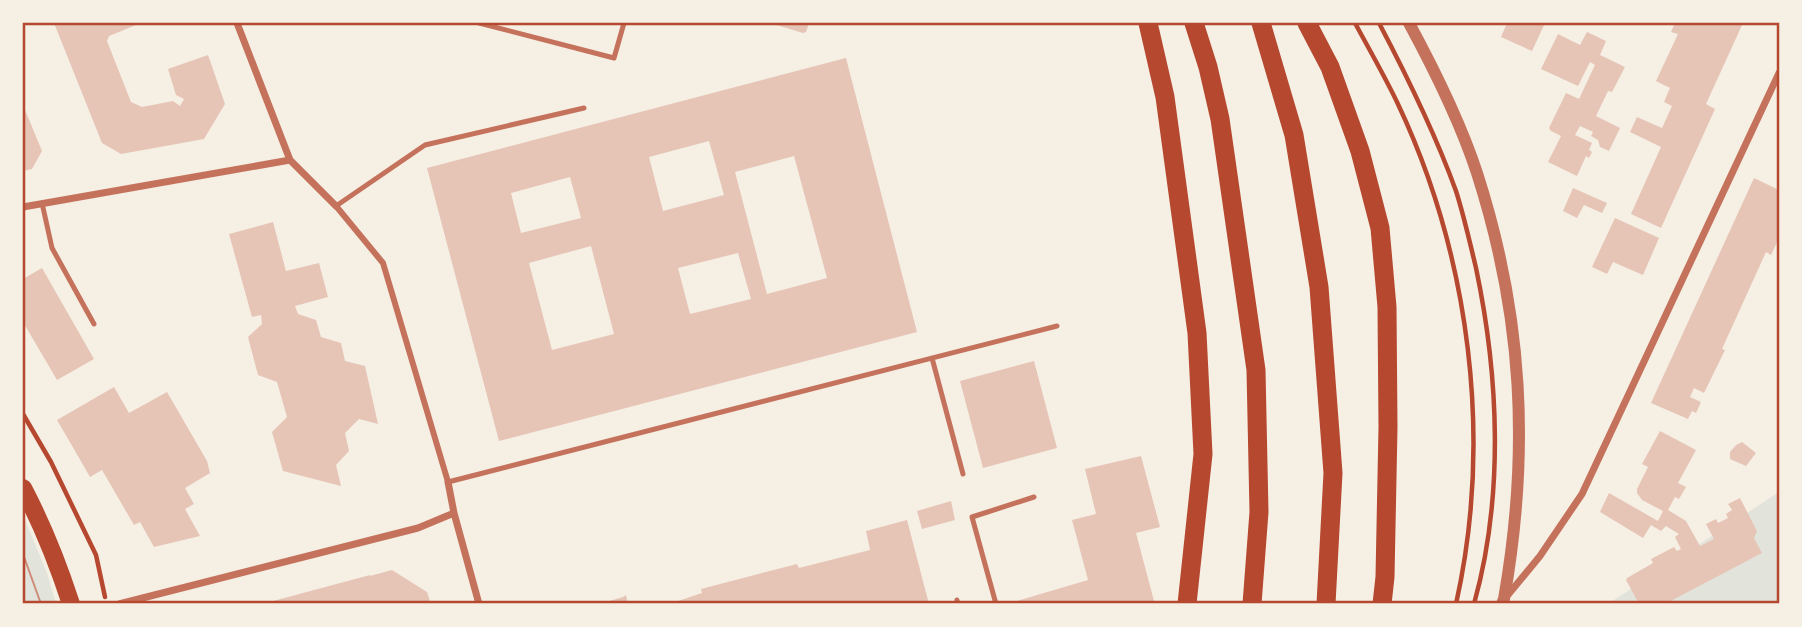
<svg xmlns="http://www.w3.org/2000/svg" width="1802" height="627" viewBox="0 0 1802 627" font-family="'Playfair Display',serif">
  <style>
    .green { fill: #e2e4dc }
    .building { fill: #e6c5b7; fill-rule: evenodd }
    .lines { fill: none; stroke-linecap: round; stroke-linejoin: round }
    .path { stroke: #b5482f; stroke-width: 4.5 }
    .service { stroke: #c5725c; stroke-width: 5 }
    .pedestrian { stroke: #c5725c; stroke-width: 6 }
    .minor { stroke: #c5725c; stroke-width: 7 }
    .tertiary { stroke: #c5725c; stroke-width: 12 }
    .primary { stroke: #b5482f; stroke-width: 18 }
    .trunk { stroke: #b5482f; stroke-width: 19 }
    .tram { stroke: #cf8b77; stroke-width: 2 }
    .neatline { fill: none; stroke: #b5482f; stroke-width: 2.5 }
  </style>
  <rect width="100%" height="100%" fill="#f6efe4"/>
  <path class="green" d="M1779 492V604H1608Z
    M23 515 47 573 56 604H23Z"/>
  <path class="building" d="M54 23H141L109 36 107 41 131 102 142 107 173 101 180 106 184 99 176 95 168 69 208 55 225 104 204 139 121 154 102 143Z
    M770 23H809L806 32 803 33Z
    M1507 23H1545L1532 51 1501 37Z
    M1675 23H1743L1706 104 1715 109 1661 228 1631 214 1661 147 1630 132 1637 117 1662 128 1672 106 1664 102 1670 88 1656 81 1678 34 1671 32Z
    M1587 32 1606 41 1600 55 1625 67 1612 92 1608 91 1596 116 1620 128 1609 151 1600 147 1598 140 1591 136 1593 132 1580 126 1575 135 1592 143 1589 150 1592 152 1589 158 1586 156 1577 176 1548 162 1561 136 1551 131 1549 128 1566 93 1579 99 1595 65 1590 62 1578 86 1541 69 1558 34 1580 45Z
    M846 58 917 332 499 441 427 168ZM709 141 724 195 663 211 649 157ZM794 156 827 278 767 294 735 172ZM570 177 581 218 521 233 511 193ZM591 246 614 334 552 350 529 263ZM738 253 751 299 690 314 678 268Z
    M23 105 42 151 32 169 23 171Z
    M1754 178 1779 190V204L1777 208 1779 209V238L1771 255 1766 252 1722 349 1725 350 1704 393 1694 388 1690 397 1701 402 1696 413 1692 411 1688 419 1651 403Z
    M1573 188 1607 203 1602 213 1584 205 1577 218 1563 211Z
    M1615 218 1659 238 1643 275 1613 262 1607 274 1592 267Z
    M273 222 286 271 319 263 328 297 295 306 298 314 316 320 321 337 341 343 345 361 365 366 378 424 359 419 345 433 349 451 336 465 341 486 283 471 272 432 287 417 277 382 258 375 248 337 262 324 261 315 252 317 229 234Z
    M42 268 94 359 57 380 23 322V279Z
    M1034 361 1057 448 983 468 960 381Z
    M114 387 129 413 167 392 207 461 210 473 185 488 194 504 185 509 200 536 154 547 140 522 134 525 102 470 90 477 71 444 57 420Z
    M1660 431 1696 450 1678 483 1686 487 1679 499 1675 497 1668 510 1686 521 1700 546 1714 539 1706 524 1716 519 1718 523 1728 518 1726 514 1732 510 1728 504 1740 498 1757 531 1754 538 1762 553 1665 604H1658L1656 602 1651 604H1639L1626 580 1627 578 1653 563 1651 559 1674 547 1677 551 1681 549 1675 537 1679 534 1666 526 1661 531 1651 525 1643 538 1600 512 1609 493 1658 521 1663 511 1642 500 1637 493V489L1648 467 1642 464Z
    M1742 442 1756 453 1746 466 1730 459V452L1736 445Z
    M1141 456 1160 527 1136 533 1154 601 1141 604H1007L1088 580 1072 520 1096 514 1085 469Z
    M951 501 955 520 922 529 917 511Z
    M907 520 929 604H669L702 593 701 589 797 564 799 568 870 550 866 531Z
    M392 570 427 592 431 604H262L370 575V576Z
    M626 595 628 604H599L623 597Z"/>
  <g class="lines">
    <path class="path" d="M1355 23C1369 49 1384 75 1397 102 1470 256 1493 438 1456 604
      M1379 23C1408 78 1435 133 1456 191 1464 216 1470 243 1476 268 1499 377 1504 497 1474 604
      M23 414 51 462 96 555 105 597"/>
    <path class="service" d="M479 23 614 58 624 23
      M42 203 52 248 94 324
      M336 206 425 145 584 108
      M932 358 963 474
      M448 482 1057 326
      M957 600 958 604
      M996 604 972 517 1034 497"/>
    <path class="pedestrian" d="M336 206 383 263 448 482"/>
    <path class="minor" d="M237 23 290 160 336 206
      M23 207 290 160
      M448 482 454 513 479 604
      M1507 596 1540 556 1582 494 1779 73
      M119 604 418 528 454 513"/>
    <path class="tertiary" d="M1409 23C1435 71 1460 121 1477 173 1523 316 1530 451 1504 599L1502 604"/>
    <path class="primary" d="M23 488C43 526 58 564 71 604"/>
    <path class="trunk" d="M1148 23 1165 97 1197 333 1203 454 1187 604
      M1194 23 1208 67 1220 119 1256 370 1259 512 1252 604
      M1261 23 1294 135 1319 287 1333 473 1326 604
      M1307 23 1330 67 1360 151 1380 228 1387 307 1388 427 1385 577 1382 604"/>
    <path class="tram" d="M23 554 41 604"/>
  </g>
  <rect width="1802" height="627" fill="none" stroke="#f6efe4" stroke-width="49"/>
  <rect x="24" y="24" width="1754" height="578" class="neatline"/>
</svg>
